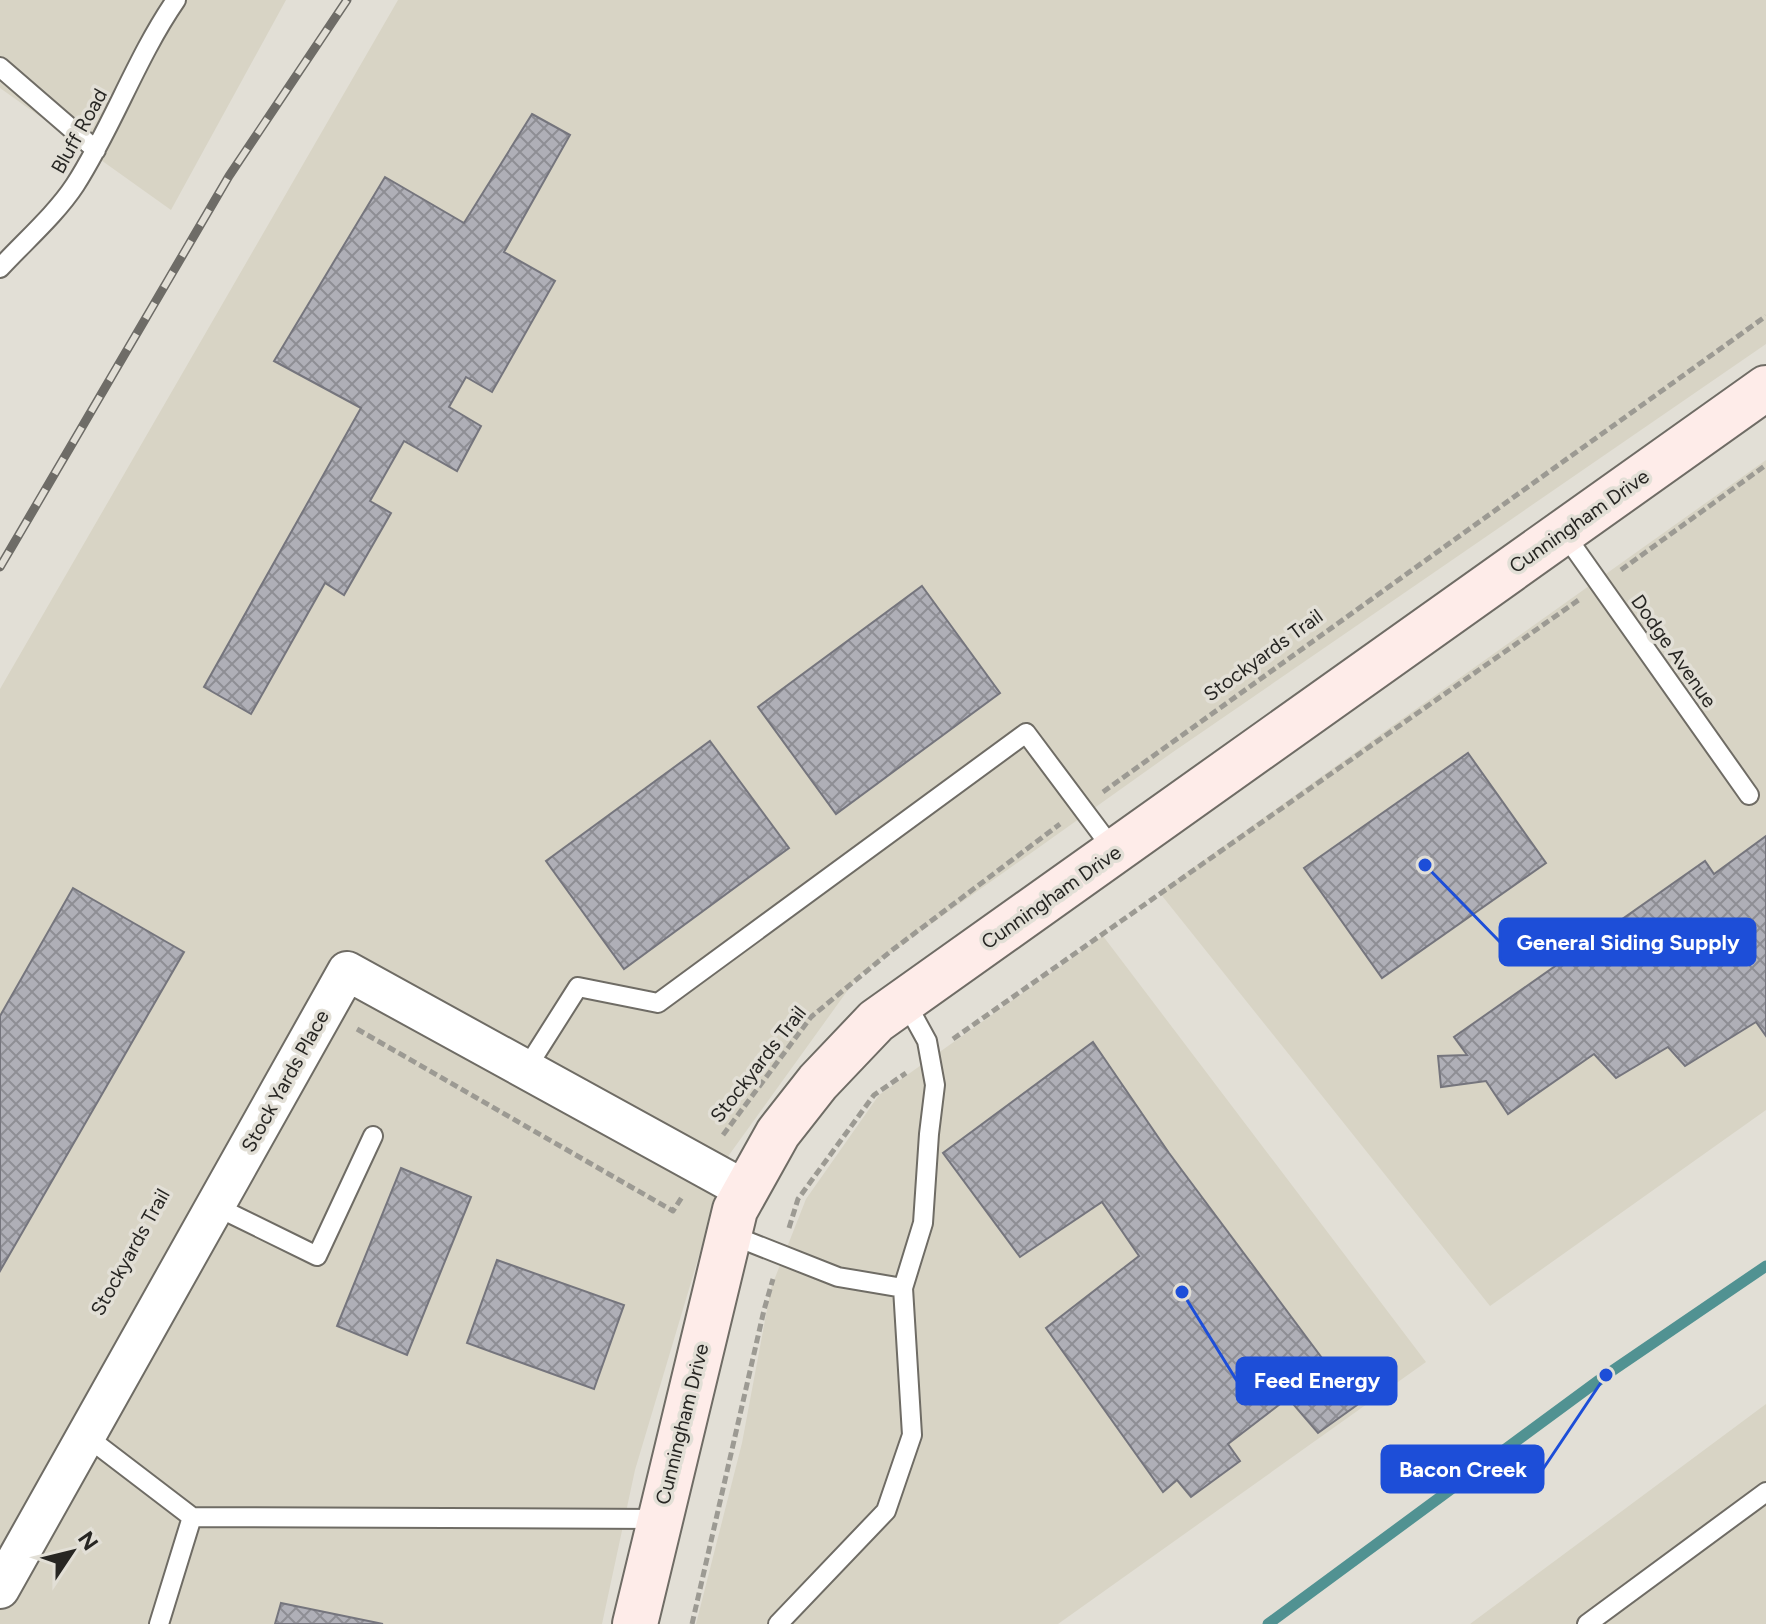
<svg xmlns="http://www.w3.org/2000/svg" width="1766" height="1624" viewBox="0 0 1766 1624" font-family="Figtree,sans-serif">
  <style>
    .built { fill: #d8d4c5 }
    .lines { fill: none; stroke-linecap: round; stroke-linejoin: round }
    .stream { stroke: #519292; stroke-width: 11 }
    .building { fill: url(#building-cross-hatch); stroke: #75757d; stroke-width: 2 }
    .lane-casing { stroke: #6f6c65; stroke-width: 22 }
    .street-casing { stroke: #6f6c65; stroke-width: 42 }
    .secondary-casing { stroke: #6f6c65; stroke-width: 48 }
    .path { stroke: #9c9a93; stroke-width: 5; stroke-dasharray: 8 4; stroke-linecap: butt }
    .lane { stroke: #fff; stroke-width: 18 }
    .street { stroke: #fff; stroke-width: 38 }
    .secondary { stroke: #feece9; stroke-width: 44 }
    .rail-casing { stroke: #6e6c67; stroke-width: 9 }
    .rail { stroke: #e2dfd6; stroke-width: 6; stroke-dasharray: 18; stroke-linecap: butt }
    .labels { text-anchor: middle; stroke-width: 7; stroke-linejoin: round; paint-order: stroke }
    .street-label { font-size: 20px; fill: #272623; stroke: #e2dfd6 }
    .leader { fill: none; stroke: #1d4ed8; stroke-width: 3 }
    .callout-dot { fill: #1d4ed8; stroke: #e2dfd6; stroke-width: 3 }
    .callout { fill: #1d4ed8; stroke: #1d4ed8; stroke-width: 3 }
    .callout-label { font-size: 22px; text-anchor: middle; font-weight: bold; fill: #fff }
  </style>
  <defs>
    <pattern id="building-cross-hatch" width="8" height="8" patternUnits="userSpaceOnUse" patternTransform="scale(2)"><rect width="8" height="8" fill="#afafb7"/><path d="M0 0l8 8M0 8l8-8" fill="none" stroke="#8e8e94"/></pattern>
  </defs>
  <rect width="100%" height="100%" fill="#e2dfd6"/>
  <path class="built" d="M0 0H286L171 210 0 88Z
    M398 0H1766V344L1173 752 858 976 729 1155 635 1470 602 1624H0V689Z
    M1766 460V1110L1490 1306 1159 892Z
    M1103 936 1426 1362 1058 1624H696L742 1443 771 1288 806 1199 879 1095Z
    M1766 1404V1624H1470Z"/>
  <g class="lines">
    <path class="stream" d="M1268 1624 1606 1375 1766 1266"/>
  </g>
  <path class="building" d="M532 114 570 135 504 252 555 281 492 392 466 377 449 407 481 426 457 471 404 441 370 501 391 513 344 595 325 583 251 714 204 687 361 408 274 361 385 177 464 223Z
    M922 586 1000 693 836 814 758 707Z
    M710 741 789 848 624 969 546 861Z
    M1468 753 1546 863 1382 978 1304 868Z
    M1766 836V1036L1756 1022 1685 1066 1668 1047 1616 1078 1594 1054 1508 1114 1486 1081 1441 1087 1438 1056 1467 1055 1454 1037 1705 861 1714 874Z
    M73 888 184 952 0 1271V1016Z
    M1093 1042 1169 1153 1357 1405 1318 1433 1288 1398 1228 1444 1240 1461 1191 1497 1177 1480 1163 1492 1046 1328 1139 1256 1102 1202 1020 1257 943 1153Z
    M401 1168 471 1197 407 1355 337 1326Z
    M497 1260 624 1305 594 1389 467 1343Z
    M281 1603 383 1624H275Z"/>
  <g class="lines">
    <g class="lane-casing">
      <path id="lane" d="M0 67 96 150
        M0 268C24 242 56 214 75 185 113 126 136 58 176 0
        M1563 532 1749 795
        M526 1069 578 987 658 1003 1026 733 1115 852
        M215 1206 317 1256 373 1136
        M729 1234 838 1277 903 1288 923 1223 929 1134 935 1085 927 1041 905 1001
        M86 1436 192 1517 159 1624
        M192 1517 659 1519
        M778 1624 886 1511 912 1435 903 1288
        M1587 1624 1766 1492"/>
    </g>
    <g class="street-casing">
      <path id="street" d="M0 1589 347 971 747 1191"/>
    </g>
    <g class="secondary-casing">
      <path id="secondary" d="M635 1624 735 1210 778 1133 818 1082 876 1021 1766 388"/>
    </g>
    <path class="path" d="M1621 570 1766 465
      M1103 792 1766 316
      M357 1029 673 1211 682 1197
      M953 1039 1580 599
      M723 1135 811 1017 891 951 1060 824
      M789 1228 798 1199 874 1095 906 1073
      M692 1624 764 1310 773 1279"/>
    <use href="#lane" class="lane"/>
    <use href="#street" class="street"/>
    <use href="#secondary" class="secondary"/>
    <g class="rail-casing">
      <path id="rail" d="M0 567 229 176 347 0"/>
    </g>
    <use href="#rail" class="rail"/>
  </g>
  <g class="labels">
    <g class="street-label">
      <text transform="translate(79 131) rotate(-61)" y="7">Bluff Road</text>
      <text transform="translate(1579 521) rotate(-35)" y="7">Cunningham Drive</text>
      <text transform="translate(1674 651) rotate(55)" y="7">Dodge Avenue</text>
      <text transform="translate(1263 655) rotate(-36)" y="7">Stockyards Trail</text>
      <text transform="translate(1051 897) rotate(-35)" y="7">Cunningham Drive</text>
      <text transform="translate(758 1064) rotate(-52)" y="7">Stockyards Trail</text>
      <text transform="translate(285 1081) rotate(-61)" y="7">Stock Yards Place</text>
      <text transform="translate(130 1252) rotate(-61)" y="7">Stockyards Trail</text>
      <text transform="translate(682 1424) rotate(-76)" y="7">Cunningham Drive</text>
    </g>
  </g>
  <path class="leader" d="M1425 865L1500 942M1182 1292L1237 1381M1606 1375L1543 1469"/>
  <g class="callout-dot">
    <circle cx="1425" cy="865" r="8"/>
    <circle cx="1182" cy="1292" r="8"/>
    <circle cx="1606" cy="1375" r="8"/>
  </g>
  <g class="callout">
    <rect x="1500" y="919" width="255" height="46" rx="8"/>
    <rect x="1237" y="1358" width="159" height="46" rx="8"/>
    <rect x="1382" y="1446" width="161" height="46" rx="8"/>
  </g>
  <g class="callout-label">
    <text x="1628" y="950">General Siding Supply</text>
    <text x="1317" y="1388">Feed Energy</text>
    <text x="1463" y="1477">Bacon Creek</text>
  </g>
  <g transform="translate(72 1552) rotate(55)" stroke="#e2dfd6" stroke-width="6" paint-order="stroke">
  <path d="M0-6L14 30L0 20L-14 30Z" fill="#272623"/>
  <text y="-12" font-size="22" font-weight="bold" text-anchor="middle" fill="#272623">N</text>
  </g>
</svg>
